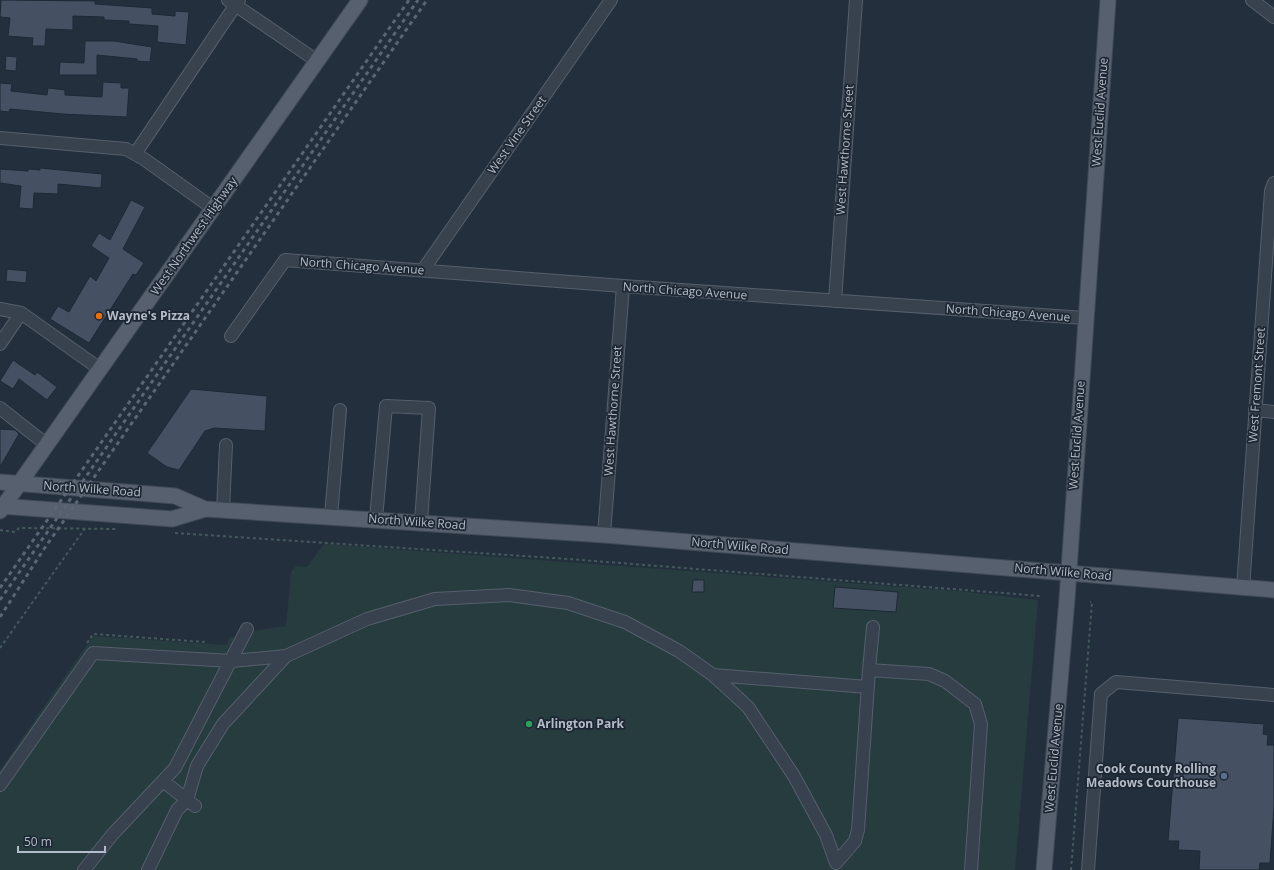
<svg xmlns="http://www.w3.org/2000/svg" width="1274" height="870" viewBox="0 0 1274 870" font-family="'Open Sans',sans-serif">
  <style>
    .green { fill: #263c3f }
    .building { fill: #455162; stroke: #1f2835 }
    .lines { fill: none; stroke-linecap: round; stroke-linejoin: round }
    .minor-casing { stroke: #565f6c; stroke-width: 14 }
    .major-casing { stroke: #414a57; stroke-width: 17 }
    .path { stroke: #44595c; stroke-width: 2; stroke-dasharray: 3 3; stroke-linecap: butt }
    .minor { stroke: #38414e; stroke-width: 12 }
    .major { stroke: #56606e; stroke-width: 15 }
    .rail { stroke: #5a6575; stroke-width: 3; stroke-dasharray: 4 4; stroke-linecap: butt }
    .food-dot { fill: #e8710a; stroke: #1d2633; stroke-width: 1.5 }
    .leisure-dot { fill: #2e9e5b; stroke: #1d2633; stroke-width: 1.5 }
    .service-dot { fill: #5c6f8a; stroke: #1d2633; stroke-width: 1.5 }
    .labels { text-anchor: middle; stroke-width: 3.5; stroke-linejoin: round; paint-order: stroke }
    .street-label { font-size: 12px; fill: #b4bcc9; stroke: #1d2633 }
    .poi-label { font-size: 12px; font-weight: bold; fill: #b4bcc9; stroke: #1d2633; text-anchor: start }
  </style>
  <rect width="100%" height="100%" fill="#242f3e"/>
  <path class="green" d="M324 544 958 591 1038 600 1015 870H0V770L93 636 226 645 230 636 246 643 253 631 286 626 291 572 296 566 307 567Z"/>
  <path class="building" d="M1 0 95 1V4L152 8V14L175 16V11L189 12 186 45 157 42 158 26 129 24V21L104 20V17L73 16V30L46 29 45 46H32L33 38 8 36 10 18 0 17Z
    M85 41H114L152 47 150 62 137 61V59L97 55V75H59L60 62 84 63Z
    M6 56 17 57 16 71 5 70Z
    M103 82 121 83V88H129L127 117 63 114 10 109 9 112 0 111V83L12 84 11 91 47 95 48 88 65 90V95L102 97Z
    M40 168 102 174 101 188 58 184V194L34 193 33 209 19 208 21 186 0 183V169L28 171V169L40 170Z
    M131 200 145 207 123 249 144 263 136 275 133 274 89 343 50 319 58 306 69 312 90 276 96 281 109 258 91 246 99 233 110 240Z
    M7 269 27 271 26 283 6 281Z
    M13 360 35 375 37 372 57 387 47 400 19 379 13 389 0 381Z
    M191 389 267 396 265 431 214 428 205 431 179 470 167 467 147 453Z
    M0 429 15 430 19 434 0 467Z
    M693 580H704V592H692Z
    M835 587 898 592 896 612 833 608Z
    M1178 718 1264 724 1263 734 1268 735 1267 745H1274V807L1270 863H1260L1259 870H1199L1200 851 1178 850 1179 841H1168Z"/>
  <g class="lines">
    <g class="minor-casing">
      <path id="minor" d="M228 0 317 61
        M1252 0 1274 17
        M0 138 126 149 144 159 214 209
        M135 154 239 0
        M423 270 611 0
        M835 301 856 0
        M0 309 21 313 100 369
        M231 336 285 260 623 286 1085 318
        M0 344 21 313
        M0 408 47 445
        M1255 410 1274 412
        M223 510 226 445
        M331 516 340 410
        M376 519 386 406 429 408 421 522
        M604 535 623 286
        M1243 588 1271 191 1274 183
        M873 627 869 670 929 674 945 681 975 704 981 724 971 870
        M713 675 868 687
        M163 781 195 806
        M0 785 93 653 232 661 286 656 367 619 435 599 509 595 568 603 625 622 679 651 713 675 748 707 794 776 826 835 836 863 855 841 858 830 869 670
        M84 870 112 835 175 768 247 629
        M148 870 177 810 187 800 197 766 223 724 286 656
        M1088 870 1101 694 1116 682 1274 695"/>
    </g>
    <g class="major-casing">
      <path id="major" d="M0 482 175 496 205 509 604 535 1274 590
        M0 506 172 519 205 509
        M0 511 360 0
        M1044 870 1067 599 1108 0"/>
    </g>
    <path class="path" d="M0 530 15 532 19 528 117 529
      M175 533 569 559 1041 596
      M87 643 93 634 205 642
      M0 648 86 527
      M1071 870 1092 602H1090"/>
    <use href="#minor" class="minor"/>
    <use href="#major" class="major"/>
    <path class="rail" d="M0 588 409 0
      M0 600 418 0
      M0 617 44 549 427 0"/>
  </g>
  <circle class="food-dot" cx="99" cy="316" r="4"/>
  <circle class="leisure-dot" cx="529" cy="724" r="4"/>
  <circle class="service-dot" cx="1224" cy="776" r="4"/>
  <g class="labels">
    <g class="street-label">
      <text transform="translate(1100 112) rotate(-86)" y="4">West Euclid Avenue</text>
      <text transform="translate(517 135) rotate(-55)" y="4">West Vine Street</text>
      <text transform="translate(845 150) rotate(-86)" y="4">West Hawthorne Street</text>
      <text transform="translate(194 236) rotate(-55)" y="4">West Northwest Highway</text>
      <text transform="translate(362 266) rotate(4)" y="4">North Chicago Avenue</text>
      <text transform="translate(685 291) rotate(4)" y="4">North Chicago Avenue</text>
      <text transform="translate(1008 313) rotate(4)" y="4">North Chicago Avenue</text>
      <text transform="translate(1257 385) rotate(-86)" y="4">West Fremont Street</text>
      <text transform="translate(613 411) rotate(-86)" y="4">West Hawthorne Street</text>
      <text transform="translate(1077 435) rotate(-86)" y="4">West Euclid Avenue</text>
      <text transform="translate(92 489) rotate(4)" y="4">North Wilke Road</text>
      <text transform="translate(417 522) rotate(4)" y="4">North Wilke Road</text>
      <text transform="translate(740 546) rotate(5)" y="4">North Wilke Road</text>
      <text transform="translate(1063 572) rotate(5)" y="4">North Wilke Road</text>
      <text transform="translate(1054 758) rotate(-85)" y="4">West Euclid Avenue</text>
    </g>
    <g class="poi-label">
      <text x="107" y="320">Wayne's Pizza</text>
      <text x="537" y="728">Arlington Park</text>
      <text x="1216" y="773" text-anchor="end">Cook County Rolling<tspan x="1216" dy="14">Meadows Courthouse</tspan></text>
    </g>
  </g>
  <path d="M18 846v6h87v-6" fill="none" stroke="#b4bcc9" stroke-width="2"/>
  <text x="24" y="846" font-size="12" fill="#b4bcc9" stroke="#1d2633" stroke-width="3" paint-order="stroke">50 m</text>
</svg>
